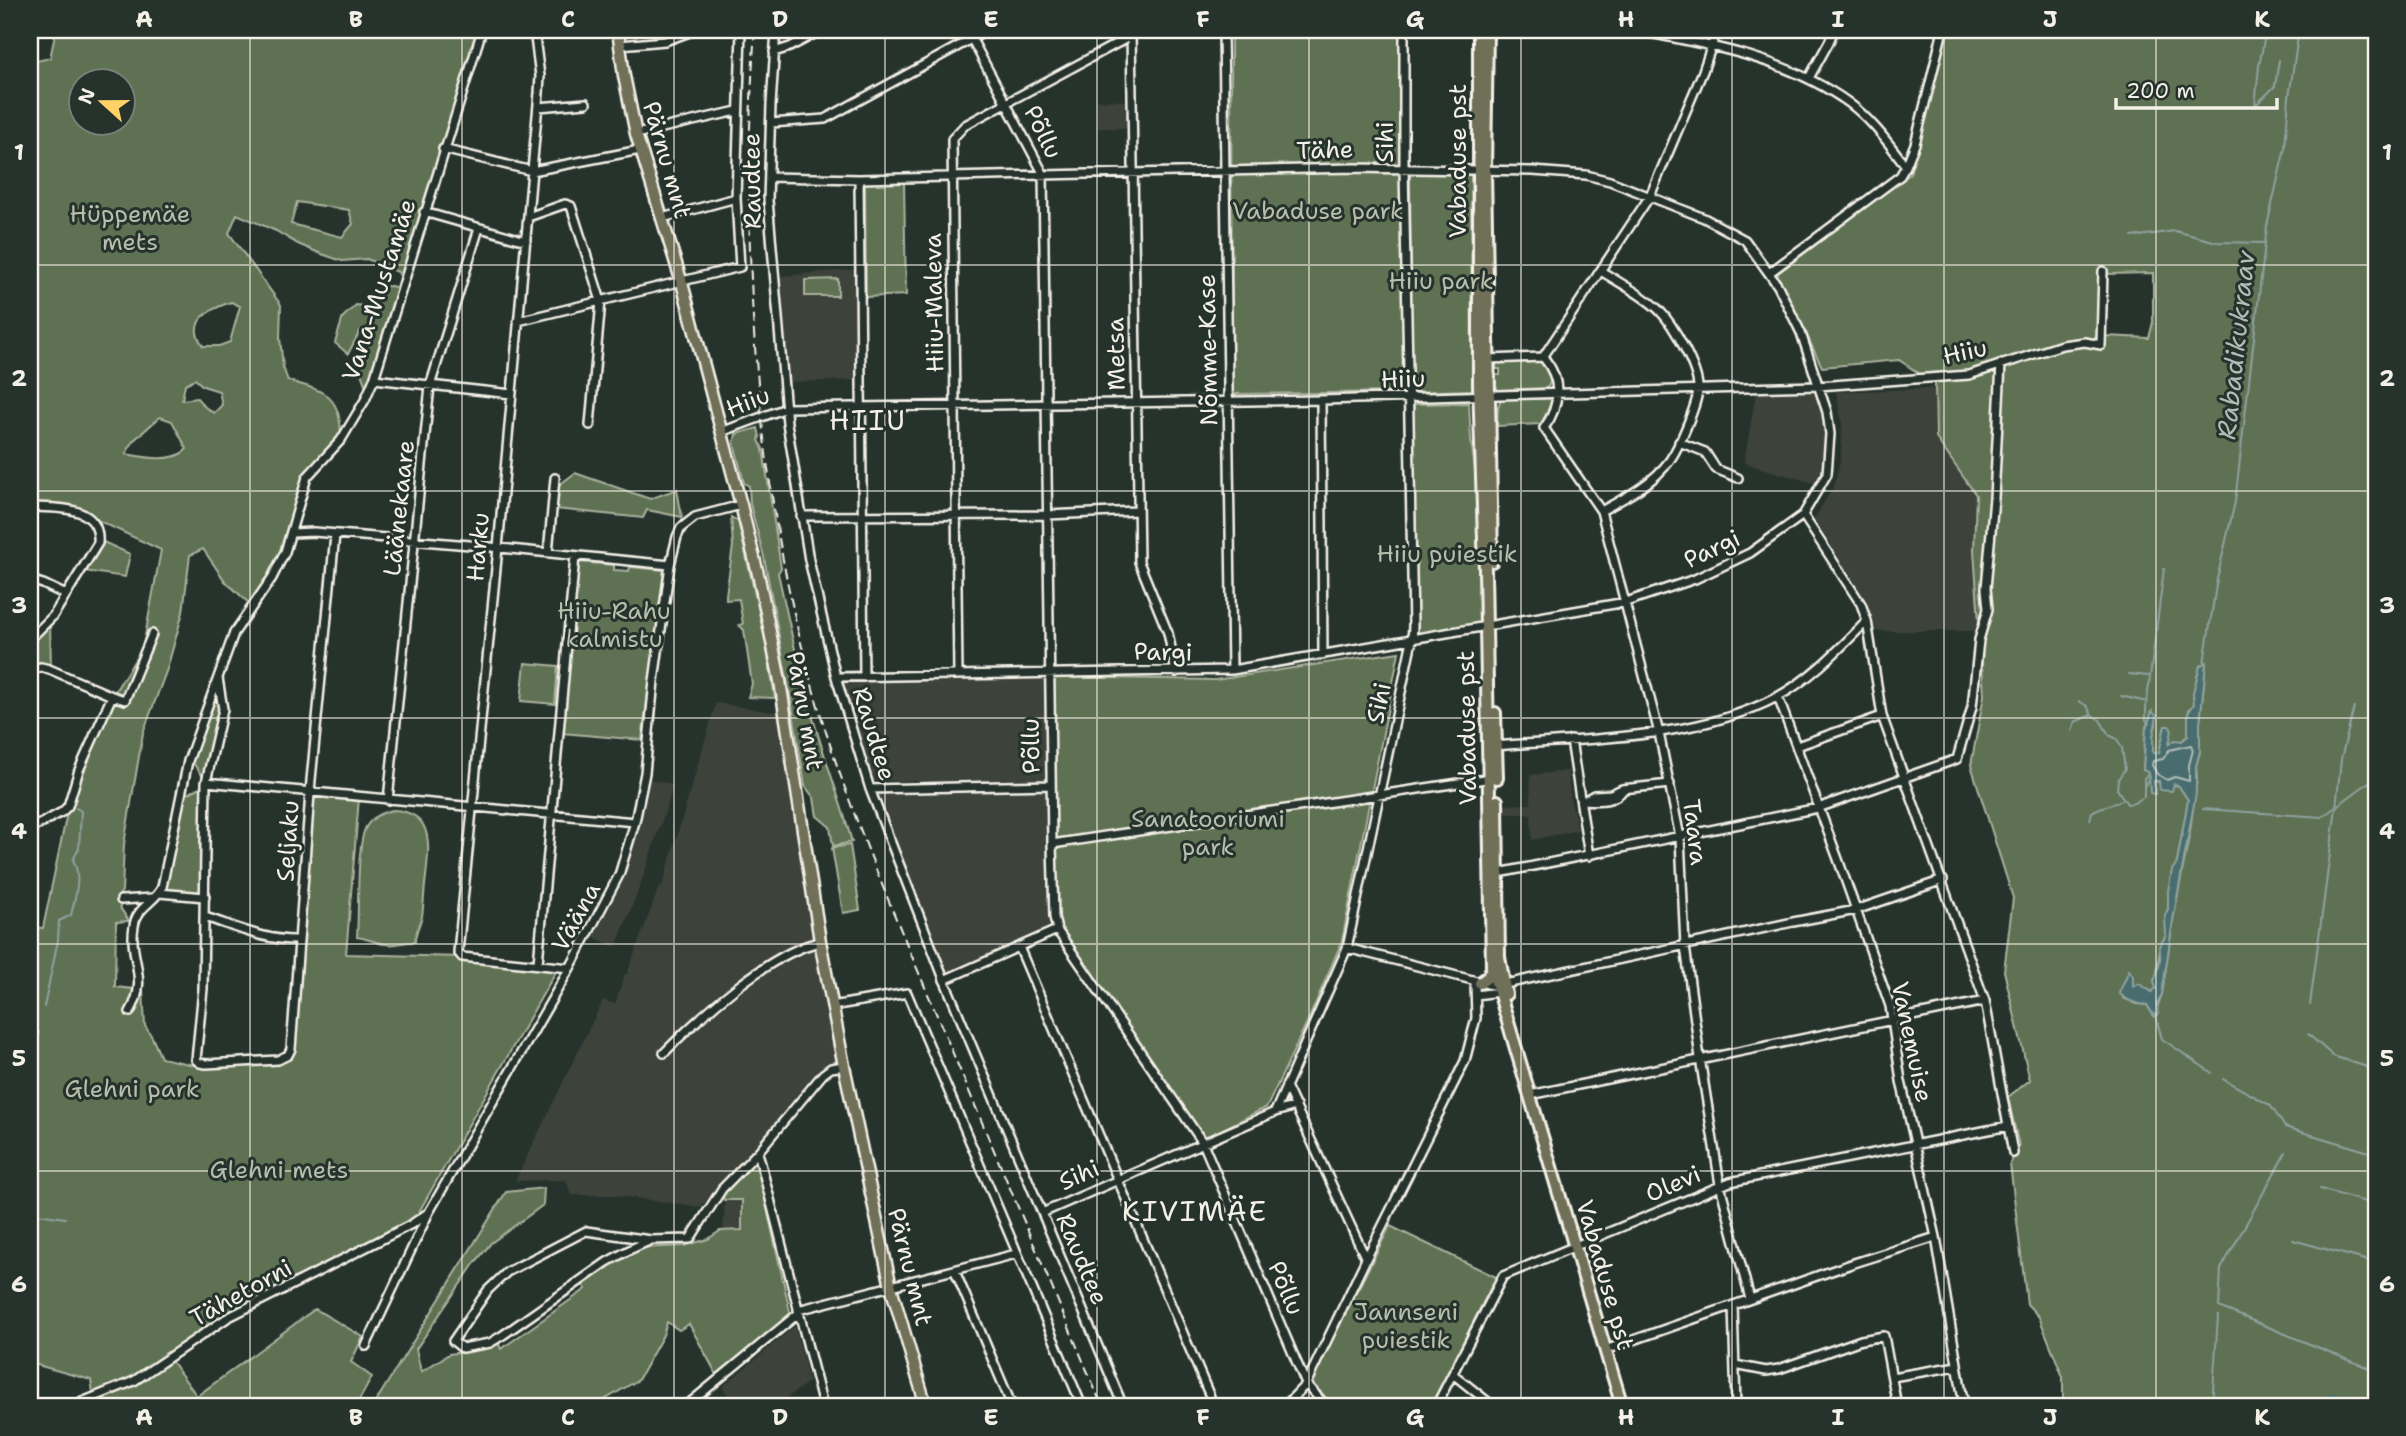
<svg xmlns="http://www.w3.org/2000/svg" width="2406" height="1436" viewBox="0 0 2406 1436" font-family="'Shantell Sans',sans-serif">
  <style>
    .built { fill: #3c423b }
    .green { fill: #5f7153; stroke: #aab19e; stroke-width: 2; fill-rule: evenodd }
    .water { fill: #496d6e; stroke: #8da29f; stroke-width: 2 }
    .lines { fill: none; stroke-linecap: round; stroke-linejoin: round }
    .shore { stroke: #b0bcb7; stroke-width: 2 }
    .stream { stroke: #8da29f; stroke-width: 2 }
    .river { stroke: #496d6e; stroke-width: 10 }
    .minor-casing { stroke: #f4f1e8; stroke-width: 12 }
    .major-casing { stroke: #f4f1e8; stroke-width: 15 }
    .highway-casing { stroke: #f4f1e8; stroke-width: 16 }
    .minor { stroke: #26332d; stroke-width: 7 }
    .major { stroke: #706f59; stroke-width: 10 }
    .highway { stroke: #706f59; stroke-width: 10 }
    .rail { stroke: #f4f1e8; stroke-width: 2; stroke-dasharray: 10 5; stroke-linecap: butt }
    .grid { fill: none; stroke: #f4f1e8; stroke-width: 2; stroke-opacity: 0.55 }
    .labels { text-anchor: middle; stroke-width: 6; stroke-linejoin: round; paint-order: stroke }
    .street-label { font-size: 24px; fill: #f4f1e8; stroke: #26332d }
    .park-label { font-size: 24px; fill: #b8beac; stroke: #26332d }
    .water-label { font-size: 26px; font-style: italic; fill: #b0bcb7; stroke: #26332d }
    .quarter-label { font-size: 28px; letter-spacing: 2px; fill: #f4f1e8; stroke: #26332d }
    .neatline { fill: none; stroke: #f4f1e8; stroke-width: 2.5 }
    .grid-label { font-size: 23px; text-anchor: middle; font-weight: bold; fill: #f4f1e8 }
  </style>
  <rect width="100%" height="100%" fill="#26332d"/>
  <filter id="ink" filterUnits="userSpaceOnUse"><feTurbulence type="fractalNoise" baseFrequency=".0143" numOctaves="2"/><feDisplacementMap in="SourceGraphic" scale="14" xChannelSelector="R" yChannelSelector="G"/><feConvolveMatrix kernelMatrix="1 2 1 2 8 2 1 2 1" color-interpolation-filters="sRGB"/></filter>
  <g filter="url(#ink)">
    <path class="built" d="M1096 100 1130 101 1131 128H1097Z
      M860 269 861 380 788 382 780 276Z
      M1997 386 1981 631H1876L1861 592 1814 519 1834 486 1841 457 1842 424 1836 392Z
      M1813 391 1821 398 1826 434 1825 457 1817 484 1744 463 1756 393Z
      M1047 679 1045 781H874L844 682Z
      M716 703 779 713 811 930 826 973 844 1066 831 1068 758 1152 746 1155 701 1207 612 1195H571L566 1180 515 1181 603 1000 615 1004 625 974H627L659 887H662Z
      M1568 771 1571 802 1578 830 1532 840 1531 814H1503V805L1531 804 1530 775Z
      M649 779 674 785 636 897 616 946H613L592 936 616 893 629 862Z
      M1046 789 1049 827 1050 928 1046 933 949 975 915 900 874 795 880 790Z
      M725 1200H742L743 1230 723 1231Z
      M795 1326 809 1382 775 1406H736L722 1387Z"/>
    <path class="green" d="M48 30H482L403 282 398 272 367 259 342 261 319 253 298 244 276 231 237 214 229 233 281 305 280 337 283 367 288 381C328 391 341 397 341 440L307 477 284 553 252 606 225 581 203 549 190 555 183 612 167 669 143 733 124 844 122 891 118 897 121 909 129 921 116 922 115 987 143 990 145 1026 152 1037 161 1058 203 1067 278 1060 287 1055 311 792 359 798 346 954 462 957 559 966 412 1224 227 1318 169 1358 197 1396 315 1309 363 1337 351 1362 372 1377 356 1406H72L94 1398 91 1380 30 1363V927L43 928 67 813 79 770 112 696 143 647 161 550 76 510 30 507V79L32 62 50 58 55 35ZM80 80H122V122H80ZM297 202 349 210 353 224 342 237 291 224ZM231 302 240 306 230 342 219 346H203C185 321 210 309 231 302ZM195 379 203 386 219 391 222 405 214 413 205 407 197 398 182 400 185 384ZM160 417 172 421 187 449C173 464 143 457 126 454L133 441Z
      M1231 30H1404L1406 392 1232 394Z
      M1947 30H2376V1406H2063V1377L2039 1317 2027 1304 2010 1164 2019 1146 2008 1097 2030 1080 2004 971 2013 898 1971 765 1984 695 1974 550 1976 495 1936 438 1935 382 1932 376 1920 374 1899 360 1822 367 1777 274 1910 174ZM2153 273V322L2149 338 2105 336 2106 274ZM2206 663 2200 723V751L2196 766 2197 779 2190 831 2173 920 2162 994 2154 1016 2147 1005 2137 1004 2123 998 2133 976V987L2139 984 2152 992 2157 988 2154 981C2161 968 2156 947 2166 936 2166 925 2167 918 2168 907 2171 891 2167 877 2177 863L2188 800 2179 786 2154 781 2149 772 2143 770 2146 727 2152 712 2156 724 2153 736V753L2159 754 2165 726 2168 745 2182 741 2188 735 2189 709 2194 705 2193 693 2200 666Z
      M1410 172H1471L1472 390 1412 392Z
      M904 181 906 295 866 297 865 182Z
      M838 279V296H805V280Z
      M391 286 401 289 368 393 361 373 365 343 360 331 348 354 335 343 343 317 356 305 372 307 380 287Z
      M1541 360C1548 368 1555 378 1547 388L1498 390 1496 386V375H1500V369H1496V361Z
      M1551 398 1552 402 1541 424 1497 426 1498 407 1501 399Z
      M1469 403 1471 440 1477 484 1480 623 1416 634 1412 404Z
      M758 428 760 437 759 440 763 449 781 568 778 573C787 613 795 653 806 693 819 744 838 792 852 842L833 846 830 827 817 816 814 798 805 786 791 700 764 557 750 504 749 486 744 483 734 443 736 434Z
      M575 473 650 499 677 489 682 517 647 510 643 518 556 509 559 485Z
      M731 517 738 521 764 634 775 698 748 697 752 684 744 630 739 625 743 624 739 599 726 600V595L733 546Z
      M101 541 130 554 125 577 84 571 96 554Z
      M578 562 614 565V570L629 571 630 567 664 570 642 740 562 733Z
      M50 623 51 668H30V641Z
      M1399 652 1342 941 1311 1014 1267 1107 1205 1138 1060 929 1058 920 1052 677 1215 680Z
      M525 663 558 666 555 704 521 701Z
      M216 691 221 704 205 779 191 760Z
      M205 785 203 895 163 891 181 797Z
      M393 810C435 812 429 847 426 877 424 890 424 903 422 916 420 925 415 932 415 942 404 941 395 946 385 944 375 943 367 938 357 937 359 912 356 845 366 827 372 817 382 812 393 810Z
      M850 845 860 910 843 913 832 848Z
      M749 1162 756 1163 758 1168 791 1316 718 1377 689 1324 679 1330 667 1322 663 1335 638 1380 594 1406H373L506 1192 544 1188 543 1205 491 1243 474 1264 416 1349 421 1372 449 1354 471 1351 499 1344 501 1349 586 1289 581 1282 639 1248 684 1246 708 1239 720 1231 742 1230V1200H724L722 1195Z
      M1390 1226 1496 1277 1431 1406H1334L1311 1382Z"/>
    <path class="water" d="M2206 662 2200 723V751L2196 766V793L2173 920 2162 994 2157 1004 2158 1015 2154 1016 2147 1005C2136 1004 2126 1001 2119 993L2129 970 2133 976V987L2139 984 2152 992 2156 988 2154 981C2159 971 2162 957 2159 946L2166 936 2165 915 2168 909V891L2172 870 2177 863 2188 800 2179 786 2174 784 2172 791 2160 790 2159 781H2154L2155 794 2150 793 2149 773 2143 770 2146 728 2152 712 2157 716 2153 736V753H2159L2165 726H2169L2172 730 2169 744 2175 740 2182 741 2188 736V713L2194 704 2193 693 2200 666Z"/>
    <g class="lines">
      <path class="shore" d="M2191 745 2193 750 2189 765V781L2175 777 2167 780 2157 774 2152 765 2153 761 2163 759 2169 750Z"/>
      <path class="stream" d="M2266 30 2259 66 2255 106 2275 86 2279 60
        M2132 237 2175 231 2217 242 2265 243
        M2204 663 2217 579 2235 502 2267 226 2285 148 2289 97 2299 30
        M2129 674 2148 676
        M2121 696 2147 702
        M2079 701 2087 706 2092 715 2100 720 2109 735 2117 739 2122 748 2125 769 2118 779 2117 789 2123 798
        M2149 723 2146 720V708L2164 569
        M2072 731 2075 722 2091 715
        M2144 787 2150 777
        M2203 809 2322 817 2376 777
        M2090 820 2092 812C2103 805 2113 806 2124 799L2127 804 2134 803 2144 797V778L2149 773
        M2310 1005 2336 808 2341 759 2354 707
        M44 1007 58 940 59 921 71 915C75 898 82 876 73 860L79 848 81 811 76 808
        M2155 1014 2162 1039 2212 1073
        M2308 1034 2333 1056 2376 1070
        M2223 1079 2270 1105 2285 1127 2376 1154
        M30 1097 39 1032
        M2286 1152 2221 1269 2219 1307 2376 1371
        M2320 1189 2376 1205
        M2293 1240 2376 1263
        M30 1254 37 1228 31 1213 65 1218
        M2212 1406 2218 1316"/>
      <path class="river" d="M2331 1398 2351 1399 2376 1406"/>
      <g class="minor-casing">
        <path id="minor" d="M534 30 540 76 539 93 498 548 458 952 462 957 570 968
          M776 30 771 105 768 200 787 423 809 560 836 677 870 789 946 984 1123 1406
          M967 30 1043 173 1052 844 1054 917 1057 930 1203 1143 1306 1384 1326 1406
          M1131 30 1139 562 1168 633 1176 672
          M1223 30 1232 670
          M1633 30C1707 44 1787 58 1849 103 1872 120 1889 144 1906 166
          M620 45 665 41 695 30
          M774 52 790 47 822 30
          M1809 78 1829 42 1834 30
          M538 107 586 103
          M771 123 825 119 988 30
          M636 134 737 111
          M443 149 532 171 640 150
          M770 177 859 179 1354 168 1533 171 1586 175 1610 181 1704 218 1745 240 1778 286 1801 333 1827 412 1830 434 1827 474 1803 515 1750 553 1695 579 1626 602 1232 670 836 677
          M859 179 864 677
          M424 212 526 241
          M528 217 565 204 571 206 601 301 590 425
          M662 218 736 198
          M1601 271C1620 283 1643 295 1659 310 1673 324 1700 371 1698 391 1696 407 1679 447 1670 460 1654 483 1625 498 1601 511
          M1769 273 1900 176 1906 166 1915 144 1943 30
          M518 321 740 267 736 198 741 30
          M1543 357C1562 379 1561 405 1544 428L1601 511 1659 733 1680 837 1685 946 1700 1058 1720 1185 1750 1299
          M1543 357 1650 196 1703 71 1717 30
          M1488 359 1543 357
          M374 379 512 394
          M1321 400 1323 655
          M721 432 786 408 1321 400 1818 386 1969 375 2062 345 2085 342 2101 345 2103 271
          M1679 442 1705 452 1716 469 1738 478
          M30 507C55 508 101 504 98 543L53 616 30 639
          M1803 515 1861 604 1867 621 1882 716 1985 1001 2013 1153
          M801 516 1047 515 1137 511
          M292 533 314 532 470 545 670 565
          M548 553 555 478
          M30 580 43 584 66 595
          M30 669 41 667 49 669 112 696 125 700 152 634
          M958 675 952 139 965 125 1131 36
          M218 678 223 709 206 782 203 989 196 1060 200 1063 206 1064 278 1060 288 1055 291 1049 311 780 335 535
          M1778 697 1838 859 1890 1006 1901 1081 1936 1237 1964 1406
          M1571 740 1589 856
          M1493 746C1583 739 1696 740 1777 697 1811 679 1840 648 1867 621
          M1797 746 1882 716
          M206 782 635 822
          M870 789 1051 785
          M1587 799 1594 795 1611 794 1622 789 1670 784
          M388 800 430 386 479 228
          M1584 800C1598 801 1614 803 1624 789
          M30 829 62 812 68 806 79 770 112 696
          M1052 844 1492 778
          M1494 874 1818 808 1957 759 1972 707 1979 640 1988 609 1986 588 1994 498 2001 364
          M159 893 205 897
          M121 900 152 898
          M205 917C236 927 266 941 298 940
          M1019 947 1214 1406
          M1347 948 1496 986 1793 922 1856 910 1943 880
          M538 963 575 556
          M944 980 1057 930
          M1476 995 1498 992 1501 988
          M832 1006 907 993 1082 1406
          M130 1012C150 977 128 959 134 926 136 907 156 902 162 887L188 761 234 633 272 578 285 552 307 477 341 440 365 400 374 379 482 30
          M664 1053C700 1016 770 952 820 942
          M1286 1086 1366 1259
          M1530 1095 1985 1001
          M1275 1112 1296 1106
          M1042 1213 1275 1112 1347 948 1412 640 1413 626 1404 168V30
          M651 1240 586 1231 507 1272 488 1290 453 1341 462 1348 490 1343 503 1335 607 1262 631 1249 651 1240 690 1239 722 1189 758 1152
          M955 1271 1012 1406
          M1733 1305 1736 1406
          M798 1310 1016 1254
          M366 1346 429 1212 570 968 619 875 635 822 645 773 654 681 670 565 677 537 681 528 695 517 741 505
          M1605 1350 1854 1263 1936 1237
          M1735 1365 1766 1371 1779 1369 1861 1340 1884 1336 1897 1406
          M1453 1374 1493 1406
          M1892 1377 1957 1366
          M72 1406 134 1381 227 1318 412 1224 428 1213
          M686 1406 799 1313
          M823 1406 758 1152 823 1074 831 1068 844 1066
          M1285 1406 1306 1384 1366 1259 1465 1061 1476 1018 1475 983
          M1436 1406 1503 1276 1730 1182 2008 1126"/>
      </g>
      <g class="major-casing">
        <path id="major" d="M618 30 624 76 636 134 682 283 741 505 759 578 780 681 820 941 844 1066 891 1287 926 1406"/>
      </g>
      <g class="highway-casing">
        <path id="highway" d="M1479 30V384L1485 570 1492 968 1622 1406
          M1487 30 1485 170 1492 561
          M1495 713 1497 778
          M1497 801 1499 957 1506 994
          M1480 983 1488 977 1492 968"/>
      </g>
      <use href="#minor" class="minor"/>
      <use href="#major" class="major"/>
      <use href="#highway" class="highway"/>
      <path class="rail" d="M755 30C740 234 753 448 802 647 833 774 885 893 936 1013 991 1144 1047 1275 1102 1406"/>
    </g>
  </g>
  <path class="grid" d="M250 30V1406M462 30V1406M674 30V1406M885 30V1406M1097 30V1406M1309 30V1406M1521 30V1406M1732 30V1406M1944 30V1406M2156 30V1406M30 265H2376M30 491H2376M30 718H2376M30 944H2376M30 1171H2376"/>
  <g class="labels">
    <g class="street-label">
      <text transform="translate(1043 132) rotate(64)" y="8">Põllu</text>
      <text transform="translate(1385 142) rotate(-90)" y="8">Sihi</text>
      <text transform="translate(1325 150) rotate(-2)" y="8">Tähe</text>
      <text transform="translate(667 160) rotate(74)" y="8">Pärnu mnt</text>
      <text transform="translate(1458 161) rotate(-90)" y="8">Vabaduse pst</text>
      <text transform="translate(752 181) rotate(-91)" y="8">Raudtee</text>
      <text transform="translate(379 290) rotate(-72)" y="8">Vana-Mustamäe</text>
      <text transform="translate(934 303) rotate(-91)" y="8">Hiiu-Maleva</text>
      <text transform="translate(1208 350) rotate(-91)" y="8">Nõmme-Kase</text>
      <text transform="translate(1965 352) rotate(-12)" y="8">Hiiu</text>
      <text transform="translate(1116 354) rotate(-91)" y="8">Metsa</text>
      <text transform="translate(1403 379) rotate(-2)" y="8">Hiiu</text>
      <text transform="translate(748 402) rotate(-21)" y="8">Hiiu</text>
      <text transform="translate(399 508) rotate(-84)" y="8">Läänekaare</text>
      <text transform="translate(478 547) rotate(-85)" y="8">Harku</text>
      <text transform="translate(1712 549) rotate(-25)" y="8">Pargi</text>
      <text transform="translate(1163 652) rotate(1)" y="8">Pargi</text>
      <text transform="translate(1379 703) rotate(-78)" y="8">Sihi</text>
      <text transform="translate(805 711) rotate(80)" y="8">Pärnu mnt</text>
      <text transform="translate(1467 728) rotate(-91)" y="8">Vabaduse pst</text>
      <text transform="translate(874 734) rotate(73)" y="8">Raudtee</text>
      <text transform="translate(1031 746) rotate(-91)" y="8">Põllu</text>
      <text transform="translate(1695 832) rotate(83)" y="8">Taara</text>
      <text transform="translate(288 841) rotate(-86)" y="8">Seljaku</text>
      <text transform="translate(576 917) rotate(-61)" y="8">Vääna</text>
      <text transform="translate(1912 1042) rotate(78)" y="8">Vanemuise</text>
      <text transform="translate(1079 1175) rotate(-24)" y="8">Sihi</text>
      <text transform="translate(1673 1184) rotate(-23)" y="8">Olevi</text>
      <text transform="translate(1082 1259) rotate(67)" y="8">Raudtee</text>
      <text transform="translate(910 1267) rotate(76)" y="8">Pärnu mnt</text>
      <text transform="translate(1605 1275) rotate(74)" y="8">Vabaduse pst</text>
      <text transform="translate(1286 1288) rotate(67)" y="8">Põllu</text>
      <text transform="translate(241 1293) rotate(-29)" y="8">Tähetorni</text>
    </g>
    <g class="park-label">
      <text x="1318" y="219">Vabaduse park</text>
      <text x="130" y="222">Hüppemäe<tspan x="130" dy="28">mets</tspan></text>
      <text x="1441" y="289">Hiiu park</text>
      <text x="1447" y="562">Hiiu puiestik</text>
      <text x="614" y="619">Hiiu-Rahu<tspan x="614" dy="28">kalmistu</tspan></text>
      <text x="1208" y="827">Sanatooriumi<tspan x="1208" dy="28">park</tspan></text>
      <text x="132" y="1097">Glehni park</text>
      <text x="279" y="1178">Glehni mets</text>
      <text x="1406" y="1320">Jannseni<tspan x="1406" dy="28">puiestik</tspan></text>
    </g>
    <g class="water-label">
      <text transform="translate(2236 345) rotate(-84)" y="9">Rabadikukraav</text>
    </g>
    <g class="quarter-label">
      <text x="868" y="430">HIIU</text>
      <text x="1195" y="1221">KIVIMÄE</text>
    </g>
  </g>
  <rect width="2406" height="1436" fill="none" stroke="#26332d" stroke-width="77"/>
  <g transform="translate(102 102) rotate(291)"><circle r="33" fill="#26332d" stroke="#787f78" stroke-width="2"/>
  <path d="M0-5L12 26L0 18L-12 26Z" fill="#ffd166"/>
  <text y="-10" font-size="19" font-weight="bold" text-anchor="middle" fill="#f4f1e8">N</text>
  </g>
  <path d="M2116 98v10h161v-10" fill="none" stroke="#f4f1e8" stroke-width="3.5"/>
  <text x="2126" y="98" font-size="21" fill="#f4f1e8" stroke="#26332d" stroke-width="5" paint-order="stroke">200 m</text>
  <rect x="38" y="38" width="2330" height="1360" class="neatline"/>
  <g class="grid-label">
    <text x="144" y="27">A</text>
    <text x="356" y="27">B</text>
    <text x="568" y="27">C</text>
    <text x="780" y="27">D</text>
    <text x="991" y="27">E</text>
    <text x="1203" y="27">F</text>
    <text x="1415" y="27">G</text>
    <text x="1626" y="27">H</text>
    <text x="1838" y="27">I</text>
    <text x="2050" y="27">J</text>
    <text x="2262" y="27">K</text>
    <text x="19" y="160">1</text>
    <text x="2387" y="160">1</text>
    <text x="19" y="386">2</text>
    <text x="2387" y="386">2</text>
    <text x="19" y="613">3</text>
    <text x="2387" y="613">3</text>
    <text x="19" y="839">4</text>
    <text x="2387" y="839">4</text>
    <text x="19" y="1066">5</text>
    <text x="2387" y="1066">5</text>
    <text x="19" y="1292">6</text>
    <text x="2387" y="1292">6</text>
    <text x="144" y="1425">A</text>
    <text x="356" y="1425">B</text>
    <text x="568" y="1425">C</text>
    <text x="780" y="1425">D</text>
    <text x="991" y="1425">E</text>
    <text x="1203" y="1425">F</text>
    <text x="1415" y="1425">G</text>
    <text x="1626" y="1425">H</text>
    <text x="1838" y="1425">I</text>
    <text x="2050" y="1425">J</text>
    <text x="2262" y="1425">K</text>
  </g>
</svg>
